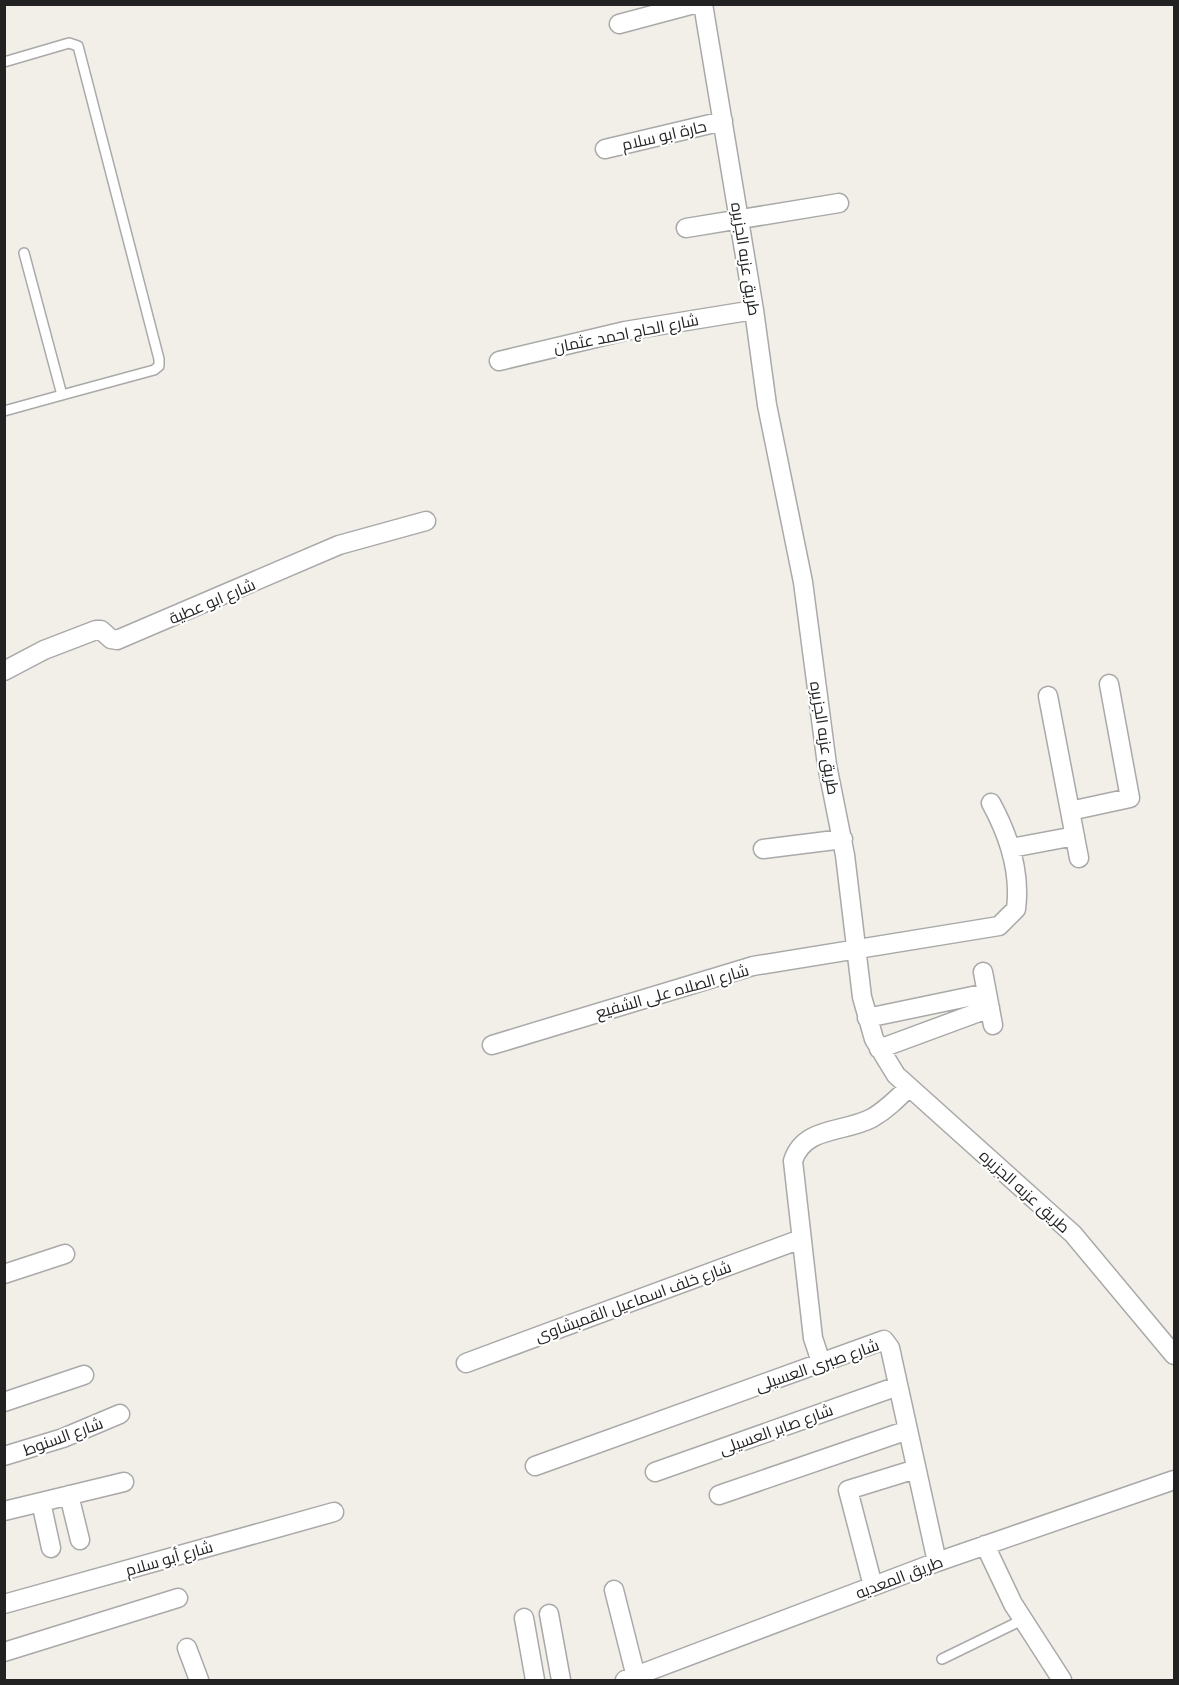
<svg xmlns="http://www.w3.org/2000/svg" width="1179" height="1685" viewBox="0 0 1179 1685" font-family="'IBM Plex Sans',Cairo,sans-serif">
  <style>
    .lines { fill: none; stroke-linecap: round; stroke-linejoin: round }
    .service-casing { stroke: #a9a9a9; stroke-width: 12 }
    .minor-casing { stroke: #a9a9a9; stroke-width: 21 }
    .service { stroke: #fff; stroke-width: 9 }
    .minor { stroke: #fff; stroke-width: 18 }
    .labels { text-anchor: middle; stroke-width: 4.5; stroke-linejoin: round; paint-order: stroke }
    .street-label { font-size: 16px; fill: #222; stroke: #fff }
  </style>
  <rect width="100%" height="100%" fill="#f2efe9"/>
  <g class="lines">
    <g class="service-casing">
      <path id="service" d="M4 62 69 43 78 46 159 359V366L154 370 62 395
        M4 411 62 395 24 253
        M942 1659 1022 1620"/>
    </g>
    <g class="minor-casing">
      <path id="minor" d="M703 4 754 310 767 405 803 582 827 765 845 855 862 997 874 1039 896 1075 1073 1234 1174 1355
        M619 24 694 4
        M605 149 723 121
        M686 228 839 203
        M499 361 625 331 754 310
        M4 671 44 650 96 630H101L111 639 117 640 339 545 426 521
        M1048 696 1079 858
        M1070 811 1130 798 1109 684
        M1011 848 1075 836
        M763 849 843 839
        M983 972 993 1025
        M867 1018 987 993
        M492 1045 753 966 999 926 1016 909C1021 871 1009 836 991 803
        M879 1049 990 1008
        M4 1274 65 1254
        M821 1362 813 1338 793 1161C804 1126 844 1133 872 1118 886 1110 897 1099 908 1088
        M466 1363 801 1239
        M4 1402 84 1375
        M4 1456 63 1438 120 1414
        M535 1466 884 1340 890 1348 937 1562
        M655 1472 898 1386
        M69 1495 80 1540
        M719 1495 908 1430
        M41 1502 51 1548
        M4 1511 124 1482
        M985 1545 1013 1604 1062 1680
        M873 1586 848 1490 916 1469
        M614 1590 636 1677
        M4 1604 334 1512
        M549 1614 561 1680
        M524 1618 535 1680
        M187 1648 199 1680
        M4 1652 178 1598
        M625 1680 937 1562 1174 1480"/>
    </g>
    <use href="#service" class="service"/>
    <use href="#minor" class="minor"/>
  </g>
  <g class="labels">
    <g class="street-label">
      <text transform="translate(664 135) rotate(-13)" y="6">حارة ابو سلام</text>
      <text transform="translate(746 259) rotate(81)" y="6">طريق عزبه الجزيره</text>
      <text transform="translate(626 333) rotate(-11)" y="6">شارع الحاج احمد عثمان</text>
      <text transform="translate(212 601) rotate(-23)" y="6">شارع ابو عطية</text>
      <text transform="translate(825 738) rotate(81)" y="6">طريق عزبه الجزيره</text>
      <text transform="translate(672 991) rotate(-16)" y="6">شارع الصلاه على الشفيع</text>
      <text transform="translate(1025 1191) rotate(42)" y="6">طريق عزبه الجزيره</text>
      <text transform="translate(633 1301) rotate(-20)" y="6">شارع خلف اسماعيل القمبشاوى</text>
      <text transform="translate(817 1365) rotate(-19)" y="6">شارع صبرى العسيلى</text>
      <text transform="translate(776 1429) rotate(-20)" y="6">شارع صابر العسيلى</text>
      <text transform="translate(63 1436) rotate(-20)" y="6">شارع السنوط</text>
      <text transform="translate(169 1558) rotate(-16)" y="6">شارع أبو سلام</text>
      <text transform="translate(899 1577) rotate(-21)" y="6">طريق المعديه</text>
    </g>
  </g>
  <rect width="1179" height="1685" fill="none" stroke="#222222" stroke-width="12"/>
</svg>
